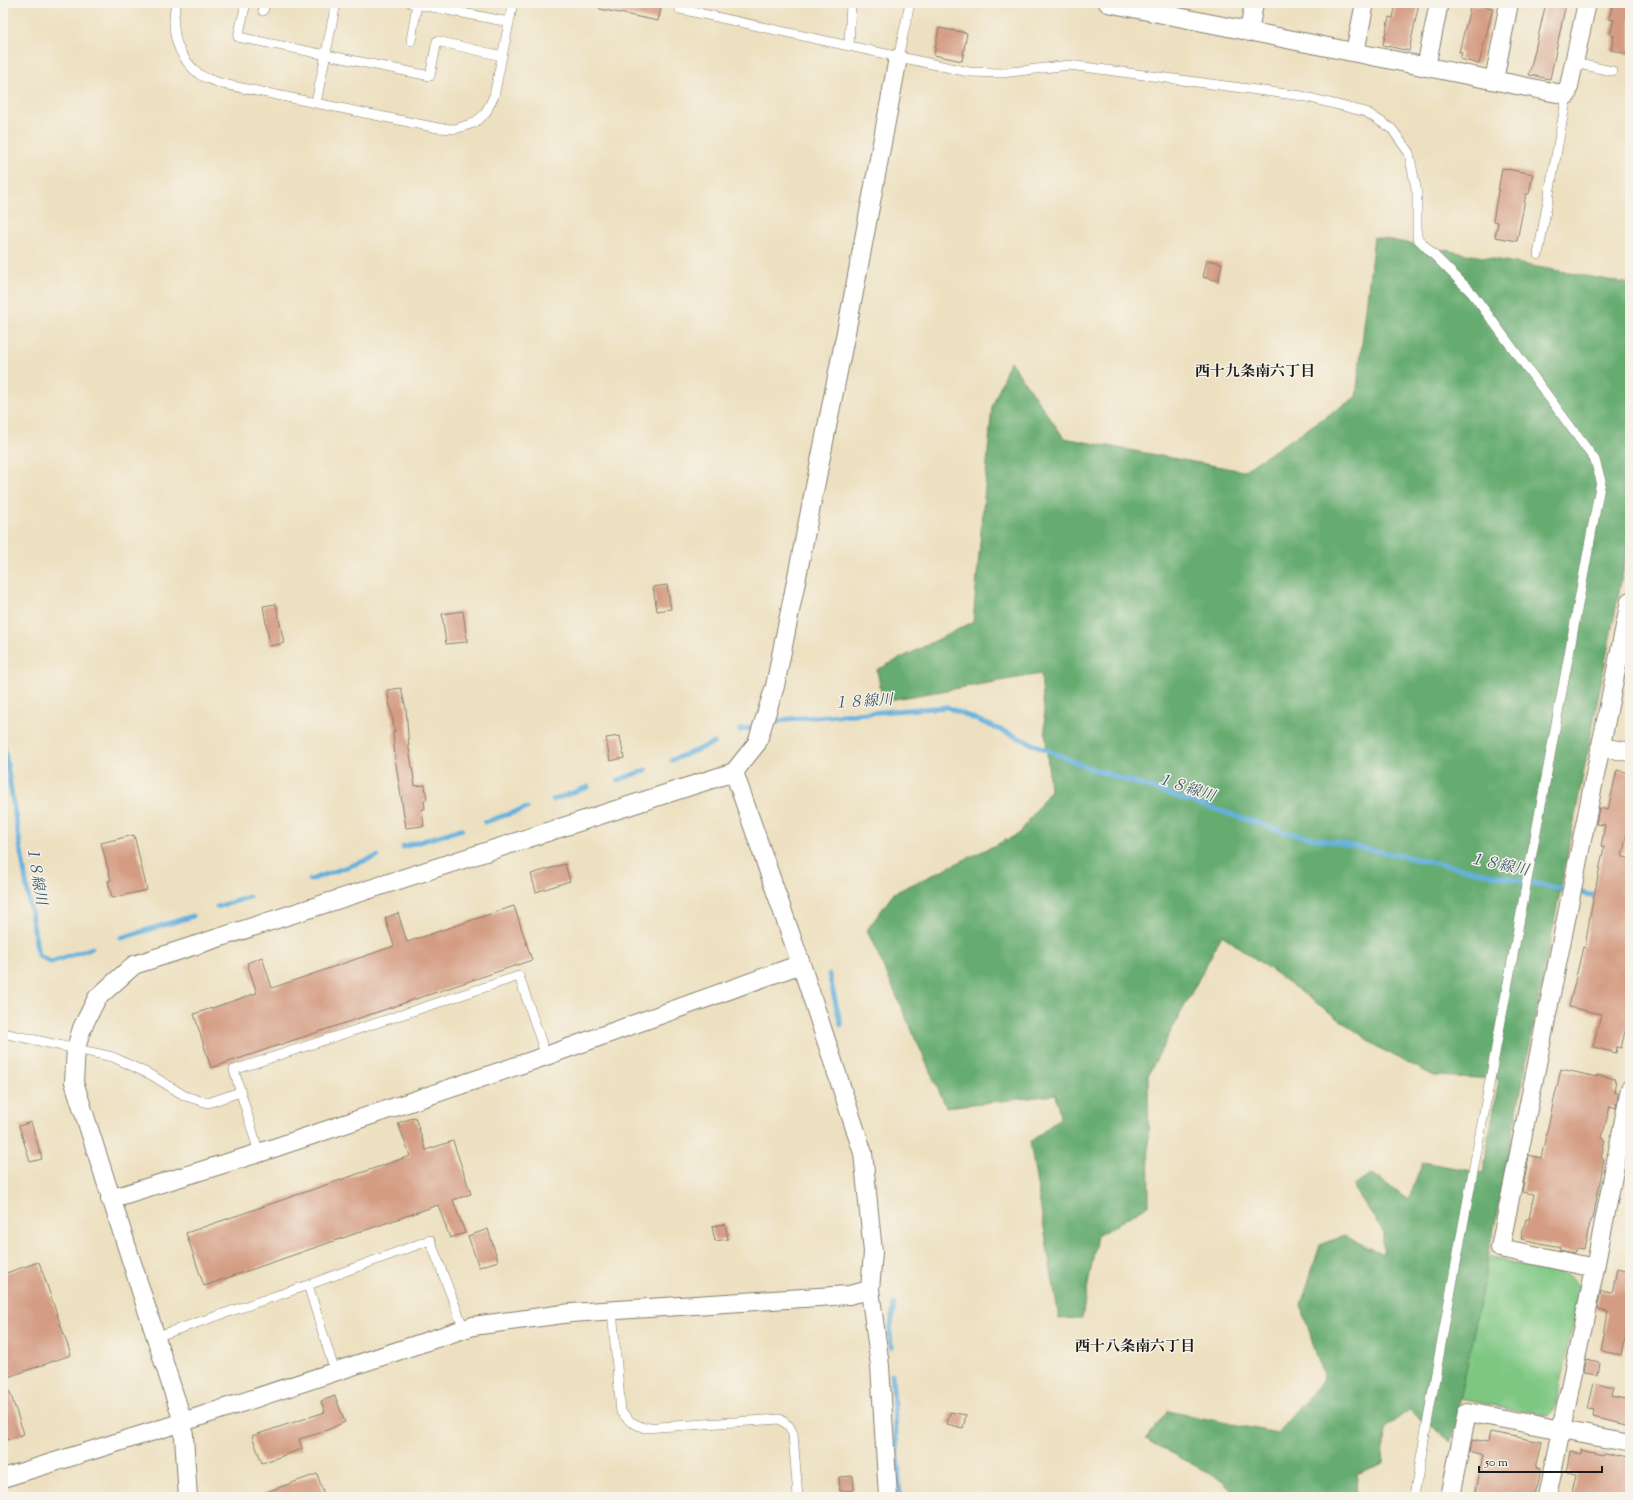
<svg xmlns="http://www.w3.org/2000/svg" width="1633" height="1500" viewBox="0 0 1633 1500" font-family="'Sorts Mill Goudy','Noto Serif JP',serif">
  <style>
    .green { fill: #7ec783; stroke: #4d7250 }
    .forest { fill: #66ac71; stroke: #416446 }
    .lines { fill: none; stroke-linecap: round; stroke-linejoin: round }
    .stream { stroke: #65b0de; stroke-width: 5 }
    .building { fill: #d49c83 }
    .lane-casing { stroke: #847e6e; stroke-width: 10 }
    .street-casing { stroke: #847e6e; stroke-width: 20 }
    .lane { stroke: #fff; stroke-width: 9 }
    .street { stroke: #fff; stroke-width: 18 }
    .labels { text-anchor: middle; stroke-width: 3; stroke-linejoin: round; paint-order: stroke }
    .neighbourhood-label { font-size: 15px; font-weight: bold; fill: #1c1c1c; stroke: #f7f3e8 }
    .water-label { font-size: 15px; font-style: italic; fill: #39576a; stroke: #f7f3e8 }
  </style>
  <rect width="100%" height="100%" fill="#f7f3e8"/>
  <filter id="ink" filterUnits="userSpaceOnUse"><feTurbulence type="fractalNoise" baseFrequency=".025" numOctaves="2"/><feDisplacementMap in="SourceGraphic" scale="8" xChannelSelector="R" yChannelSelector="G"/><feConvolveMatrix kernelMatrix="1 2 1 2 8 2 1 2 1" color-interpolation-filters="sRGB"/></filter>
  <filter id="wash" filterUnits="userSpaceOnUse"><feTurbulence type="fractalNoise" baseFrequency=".012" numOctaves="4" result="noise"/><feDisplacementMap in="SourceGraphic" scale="16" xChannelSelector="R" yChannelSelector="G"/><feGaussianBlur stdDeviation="0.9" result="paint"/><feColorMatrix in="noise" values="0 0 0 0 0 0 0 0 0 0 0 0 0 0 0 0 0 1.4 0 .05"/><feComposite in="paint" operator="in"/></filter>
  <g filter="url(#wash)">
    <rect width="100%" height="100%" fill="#ede0c0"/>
    <path class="green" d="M1488 1257 1571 1276 1581 1288 1555 1406 1548 1416 1460 1399Z"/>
    <path class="forest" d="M1374 237 1630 284V536L1452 1442 1409 1410 1385 1428 1383 1463 1357 1474 1356 1497H1238L1223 1481 1146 1439 1168 1411 1277 1433 1324 1379 1301 1305 1320 1245 1344 1236 1383 1254V1231L1353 1186 1373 1174 1408 1200 1423 1162 1483 1173 1499 1079 1434 1076 1379 1048 1222 935 1148 1075 1149 1205 1097 1236 1082 1318 1059 1319 1030 1142 1060 1118 1056 1095 946 1107 867 930 894 893 1019 834 1050 791 1041 674 883 701 877 670 973 622 992 407 1010 361 1064 438 1243 471 1356 397Z"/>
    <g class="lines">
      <path class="stream" d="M767 724 788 719 947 707 1089 768 1285 832 1601 897
        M740 730 759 726
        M3 741 38 955 51 962 92 948
        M672 760 714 743
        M618 780 646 770
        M553 800 588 787
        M485 822 527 808
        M403 847 462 829
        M310 880 378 856
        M217 907 249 897
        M121 938 193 916
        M829 975 841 1025
        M891 1347 890 1332 894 1304
        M892 1374 900 1497"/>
    </g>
    <g id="blocks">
      <path class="building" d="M600 3H662L658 21 600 9Z
        M1396 3H1419L1409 51 1383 45 1389 17 1393 18Z
        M1546 3 1565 8 1550 79 1529 75Z
        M1613 3H1630V55L1611 50 1614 36 1610 35 1614 20 1609 19Z
        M1471 4 1493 8 1479 64 1460 59 1462 53 1459 52Z
        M939 28 967 33 962 61 934 55Z
        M1502 168 1533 174 1529 194H1526L1517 241 1495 237 1498 222 1493 221Z
        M1207 260 1222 263 1218 281 1203 277Z
        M667 585 671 609 657 611 653 587Z
        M276 604 284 643 270 646 263 606Z
        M463 611 467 642 446 644 442 614Z
        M401 688 406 709 409 748 415 786 425 785 427 800H424L425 809H422L424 826 406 828 395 758 393 732H395L387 690Z
        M620 736 624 758 610 761 606 738Z
        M1617 770 1630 773V820L1622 857 1630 858V1011L1621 1048 1617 1047 1616 1053 1593 1047 1601 1014 1569 1007 1583 947 1585 948 1590 915 1604 847 1601 846 1605 825 1596 824 1599 808 1608 810Z
        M134 835 147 890 112 898 108 881 111 880 101 843Z
        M565 864 570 881 536 892 531 874Z
        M514 906 532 960 211 1068 194 1014 257 993 247 963 262 957 272 988 394 946 385 918 398 913 407 942Z
        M1561 1069 1597 1077V1075L1616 1079 1614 1092 1618 1093 1616 1108 1610 1106 1602 1138 1605 1139 1601 1158 1604 1159 1593 1219H1591L1584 1249 1577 1248 1575 1253 1559 1250 1560 1247 1521 1239 1526 1219H1529L1534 1194 1522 1192 1529 1155 1541 1158Z
        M415 1117 426 1150 453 1141 471 1194 453 1200 465 1233 450 1238 438 1205 204 1286 186 1233 410 1156 398 1123Z
        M31 1122 42 1159 30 1162 19 1126Z
        M725 1224 728 1239 715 1241 712 1226Z
        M488 1229 498 1261 479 1267 468 1236Z
        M39 1262 71 1355 5 1378 24 1434 3 1441V1274Z
        M1617 1269 1630 1272V1315L1622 1355 1601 1351 1608 1312 1597 1310 1601 1291 1612 1293Z
        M1587 1359 1599 1362 1597 1374 1584 1372Z
        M1594 1383 1613 1388 1611 1396 1630 1400V1426L1593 1417 1594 1410 1588 1409Z
        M335 1396 345 1422 320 1433 299 1439 302 1449 262 1463 252 1436 325 1412 321 1401Z
        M950 1412 966 1415 963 1428 947 1424Z
        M1490 1432 1542 1442 1536 1468 1540 1469 1535 1497H1475L1483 1455 1470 1451 1472 1439 1488 1442Z
        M1581 1450 1602 1455 1603 1453 1630 1459V1497H1572L1577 1474 1567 1472 1571 1452 1581 1454Z
        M317 1474 325 1497H258V1495Z
        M853 1476 854 1490 840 1491 839 1477Z"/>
    </g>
  </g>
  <g filter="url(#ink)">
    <use href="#blocks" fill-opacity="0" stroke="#847e6e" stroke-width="1"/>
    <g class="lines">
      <g class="lane-casing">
        <path id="lane" d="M176 3C170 32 176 55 199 74 205 79 216 81 223 84L438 128 455 129 474 123 485 114 494 96 513 3
          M246 3 238 37 430 76 437 41 502 56
          M411 3 509 22
          M681 3 680 9 849 46
          M851 3 849 46 969 72 1002 73 1069 65 1302 96 1366 112 1392 129 1409 153 1417 193V238L1472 293 1595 460 1601 481 1442 1339 1414 1497
          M263 11 265 3
          M411 41 417 4
          M898 58 910 3
          M1574 63 1612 71
          M316 103 336 3
          M1538 255 1567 95
          M3 1033 113 1057 153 1076 185 1096 208 1103 240 1092
          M259 1153 234 1070 519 976 546 1056
          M612 1310 621 1412 631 1422 644 1428 780 1419 789 1426 793 1434 798 1497
          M155 1337 308 1285
          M335 1372 308 1285 430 1240 464 1329"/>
      </g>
      <g class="street-casing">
        <path id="street" d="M1108 3 1567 95 1587 3
          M1249 32 1254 3
          M1355 52 1365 3
          M1426 67 1439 3
          M1494 80 1509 3
          M1600 747 1630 752
          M734 772 801 964 863 1153 873 1252 870 1290 880 1366 888 1497
          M110 1199 259 1153 546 1056 801 964
          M1595 1268 1500 1248 1630 601
          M3 1478 183 1422 473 1326 571 1313 849 1295 870 1290
          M188 1497 183 1422 74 1082 76 1048 82 1028 97 998 134 965 734 772 757 743 775 686 854 292 898 58
          M1450 1497 1467 1412 1630 1443
          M1547 1497 1595 1268 1630 1089"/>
      </g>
      <use href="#lane" class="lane"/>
      <use href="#street" class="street"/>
    </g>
  </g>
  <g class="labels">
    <g class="neighbourhood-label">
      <text x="1255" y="376">西十九条南六丁目</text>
      <text x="1135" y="1351">西十八条南六丁目</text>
    </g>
    <g class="water-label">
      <text transform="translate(863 701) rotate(-4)" y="5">１８線川</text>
      <text transform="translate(1186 787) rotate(18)" y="5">１８線川</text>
      <text transform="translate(1499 864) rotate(12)" y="5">１８線川</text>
      <text transform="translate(37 875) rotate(81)" y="5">１８線川</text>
    </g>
  </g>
  <rect width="1633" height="1500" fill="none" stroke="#f7f3e8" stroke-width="16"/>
  <path d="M1479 1466v6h123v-6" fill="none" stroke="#1c1c1c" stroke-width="2"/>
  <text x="1485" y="1466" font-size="12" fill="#1c1c1c" stroke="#f7f3e8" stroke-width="3" paint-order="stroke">50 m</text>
</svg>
